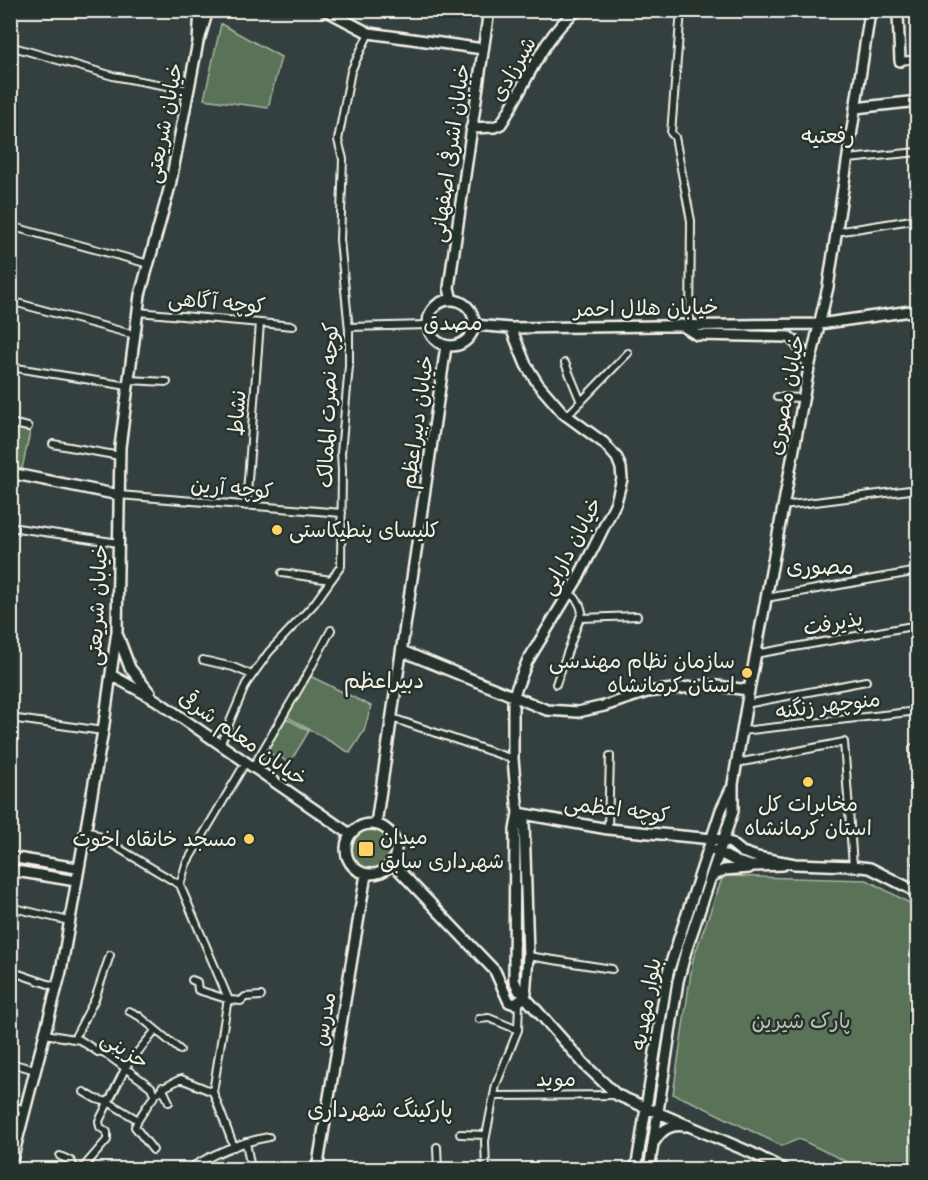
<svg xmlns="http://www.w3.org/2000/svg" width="928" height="1180" viewBox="0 0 928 1180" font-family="Mynerve,'Playpen Sans Arabic',sans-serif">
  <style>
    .green { fill: #5a7358; stroke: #a7b2a0; stroke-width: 1.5 }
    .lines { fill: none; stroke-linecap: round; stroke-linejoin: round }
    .street-casing { stroke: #f4f1e8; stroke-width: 10 }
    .secondary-casing { stroke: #f4f1e8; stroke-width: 14 }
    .street { stroke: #26332d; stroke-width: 6 }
    .secondary { stroke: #26332d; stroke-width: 9 }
    .poi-dot { fill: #ffd166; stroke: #26332d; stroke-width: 2 }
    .labels { text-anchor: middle; stroke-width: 5; stroke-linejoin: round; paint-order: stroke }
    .street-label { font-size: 21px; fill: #f4f1e8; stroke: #26332d }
    .poi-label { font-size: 21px; fill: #f4f1e8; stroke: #26332d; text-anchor: start }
    .park-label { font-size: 21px; fill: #b6bfae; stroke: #26332d }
    .neighbourhood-label { font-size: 22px; fill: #f4f1e8; stroke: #26332d }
  </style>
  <rect width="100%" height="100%" fill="#344040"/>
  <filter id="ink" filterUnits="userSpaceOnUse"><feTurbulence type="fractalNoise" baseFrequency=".0167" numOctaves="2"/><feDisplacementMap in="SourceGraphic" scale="12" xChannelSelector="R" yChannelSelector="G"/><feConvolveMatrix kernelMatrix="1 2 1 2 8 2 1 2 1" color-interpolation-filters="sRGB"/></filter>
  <g filter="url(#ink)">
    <path class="green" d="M221 24 281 57 268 108 204 99Z
      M11 428 30 432 22 469 11 467Z
      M310 676 371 706 364 731 350 753 286 716Z
      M285 718 309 731 289 764 277 754 275 756 266 750Z
      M349 849a22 22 0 1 1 44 0a22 22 0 1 1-44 0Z
      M723 876 867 880 917 907V1169H862L799 1139 782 1146 699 1105 673 1094 693 959Z"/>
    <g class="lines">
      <g class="street-casing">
        <path id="street" d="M681 10 671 133 675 137 691 221 690 325
          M10 46 113 76 189 90
          M900 61 918 59
          M848 159 918 152
          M10 226 149 264
          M836 232 918 219
          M10 301 135 335
          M138 312 293 326
          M349 327 428 325
          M565 363 581 402
          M10 367 128 386
          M129 380 167 382
          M777 397 803 398
          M567 416 628 353
          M10 423 28 427
          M53 444 120 456
          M119 495 342 513
          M246 506 260 323
          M783 506 918 489
          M10 527 119 543
          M282 573 331 580
          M766 598 918 571
          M580 618 637 616
          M755 654 918 625
          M203 660 233 667 252 675
          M556 684 582 612C580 603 577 598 569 593
          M746 704 866 681
          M10 718 103 731
          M392 718 513 759
          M742 731 918 711
          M220 745 246 684 269 652 314 604 341 566 342 470 341 453 349 366V330L340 240 343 159 338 140 351 71 369 33
          M737 763 844 742 853 866
          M253 767 308 673 331 630
          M85 828 180 885
          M608 829 610 756
          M916 895 917 889 916 797 913 748H918
          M10 907 69 921
          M528 956 612 969
          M10 971 57 987
          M192 980 197 982 198 990 230 1000 241 1001 245 997 261 996
          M228 998 180 885 186 864 246 762
          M228 998 213 1092 234 1147
          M479 1019 489 1018 518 1030
          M156 1030 180 1050
          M45 1034 80 1040 98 1052 102 1051 151 1087 154 1095
          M74 1039 95 999 110 955
          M10 1063 36 1070
          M162 1087 169 1102
          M84 1092 96 1099 108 1102 138 1120C153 1097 154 1091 181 1079L213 1092
          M495 1096 617 1095
          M10 1106 26 1110
          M138 1120 135 1127 153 1150
          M460 1134 486 1135
          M246 1142 250 1164
          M437 1147 438 1170
          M60 1156 71 1161 73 1166 79 1170
          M81 1170 107 1140V1132L100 1127 99 1121 127 1065 156 1030 139 1016 129 1011
          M187 1170C212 1154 240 1142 269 1137
          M486 1170 485 1141 496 1085 518 1030 519 1003"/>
      </g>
      <g class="secondary-casing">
        <path id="secondary" d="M325 10 369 33 483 49
          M893 10 898 14 900 61
          M200 37 208 10
          M855 108 918 101
          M471 128 494 127 501 124C524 89 543 34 578 10
          M428 323a23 23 0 1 1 46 0a23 23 0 1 1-46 0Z
          M452 300 449 288 453 258 489 10
          M474 325 511 328 819 324 918 310
          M681 325 697 335 789 337C800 345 804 354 808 366
          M511 328 526 365 538 384 563 413 604 443 617 458 621 468 622 479 616 502 598 539 578 578 527 662 513 697V759L518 813 515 830 514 980 519 991 526 993
          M10 473 119 495
          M118 636 130 668 150 693
          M402 651 547 710 578 712 604 706 647 692 709 685 749 690
          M111 675 156 700 350 834
          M518 813 608 829 723 840 731 843 742 852 757 857 795 864 853 866 870 868 911 889 918 896
          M518 813 524 821 528 956 525 997
          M346 849a25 25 0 1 1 50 0a25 25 0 1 1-50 0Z
          M376 824 446 346
          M714 850 737 862 751 866 783 865
          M10 857 77 868
          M392 863 495 971 509 1002 515 1004 525 997
          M10 870 76 881
          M711 877 724 870 749 868
          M525 997 586 1066 617 1095 752 1153 785 1170
          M655 1141C662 1129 671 1124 685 1126
          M10 1168 61 971 103 731 117 631 120 447 140 295 170 186 198 42 200 10
          M317 1170 366 874
          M636 1170 668 972 721 810 731 789
          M649 1170 678 981 686 951 733 811V784L749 690 809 368 828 287 870 12"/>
      </g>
      <use href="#street" class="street"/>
      <use href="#secondary" class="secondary"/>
    </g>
  </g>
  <g class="poi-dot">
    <circle cx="277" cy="530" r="6"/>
    <circle cx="747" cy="673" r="6"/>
    <circle cx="808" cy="782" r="6"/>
    <circle cx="249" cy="839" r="6"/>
    <rect x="358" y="841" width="16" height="16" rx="3"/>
  </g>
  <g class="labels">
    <g class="street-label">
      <text transform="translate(513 69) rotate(-60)" y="7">شیرزادی</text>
      <text transform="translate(164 123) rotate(-79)" y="7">خیابان شریعتی</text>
      <text transform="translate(450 153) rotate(-82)" y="7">خیابان اشرفی اصفهانی</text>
      <text transform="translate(217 302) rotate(5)" y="7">کوچه آگاهی</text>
      <text transform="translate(646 308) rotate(-1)" y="7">خیابان هلال احمر</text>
      <text transform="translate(786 395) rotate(-79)" y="7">خیابان مصوری</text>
      <text transform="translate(328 405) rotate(-88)" y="7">کوچه نصرت الممالک</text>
      <text transform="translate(237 413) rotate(-86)" y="7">نشاط</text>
      <text transform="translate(417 422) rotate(-82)" y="7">خیابان دبیراعظم</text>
      <text transform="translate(232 488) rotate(5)" y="7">کوچه آرین</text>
      <text transform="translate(571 546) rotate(-62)" y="7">خیابان دارایی</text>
      <text transform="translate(97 605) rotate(-87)" y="7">خیابان شریعتی</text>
      <text transform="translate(833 623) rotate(-10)" y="7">پذیرفت</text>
      <text transform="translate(828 705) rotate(-7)" y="7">منوچهر زنگنه</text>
      <text transform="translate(243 738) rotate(35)" y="7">خیابان معلم شرقی</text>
      <text transform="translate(617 809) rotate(7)" y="7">کوچه اعظمی</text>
      <text transform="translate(646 1004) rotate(-80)" y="7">بلوار مهدیه</text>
      <text transform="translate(324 1019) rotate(-80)" y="7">مدرس</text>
      <text transform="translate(125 1050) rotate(33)" y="7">حزینی</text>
      <text x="556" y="1086">موید</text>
    </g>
    <g class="poi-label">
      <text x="289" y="537">کلیسای پنطیکاستی</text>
      <text x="735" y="668" text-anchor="end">سازمان نظام مهندسی<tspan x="735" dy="24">استان کرمانشاه</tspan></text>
      <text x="808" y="811" text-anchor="middle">مخابرات کل<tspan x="808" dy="24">استان کرمانشاه</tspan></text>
      <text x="380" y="844">میدان<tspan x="380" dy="24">شهرداری سابق</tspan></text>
      <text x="237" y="846" text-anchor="end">مسجد خانقاه اخوت</text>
    </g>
    <g class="park-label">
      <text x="801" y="1028">پارک شیرین</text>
    </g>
    <g class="neighbourhood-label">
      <text x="828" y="143">رفعتیه</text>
      <text x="453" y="330">مصدق</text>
      <text x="820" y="574">مصوری</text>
      <text x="384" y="688">دبیراعظم</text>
      <text x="380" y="1117">پارکینگ شهرداری</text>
    </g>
  </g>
  <rect width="928" height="1180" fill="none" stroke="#26332d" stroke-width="36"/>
  <rect x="18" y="18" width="892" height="1144" fill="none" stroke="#f4f1e8" stroke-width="2" filter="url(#ink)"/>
</svg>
